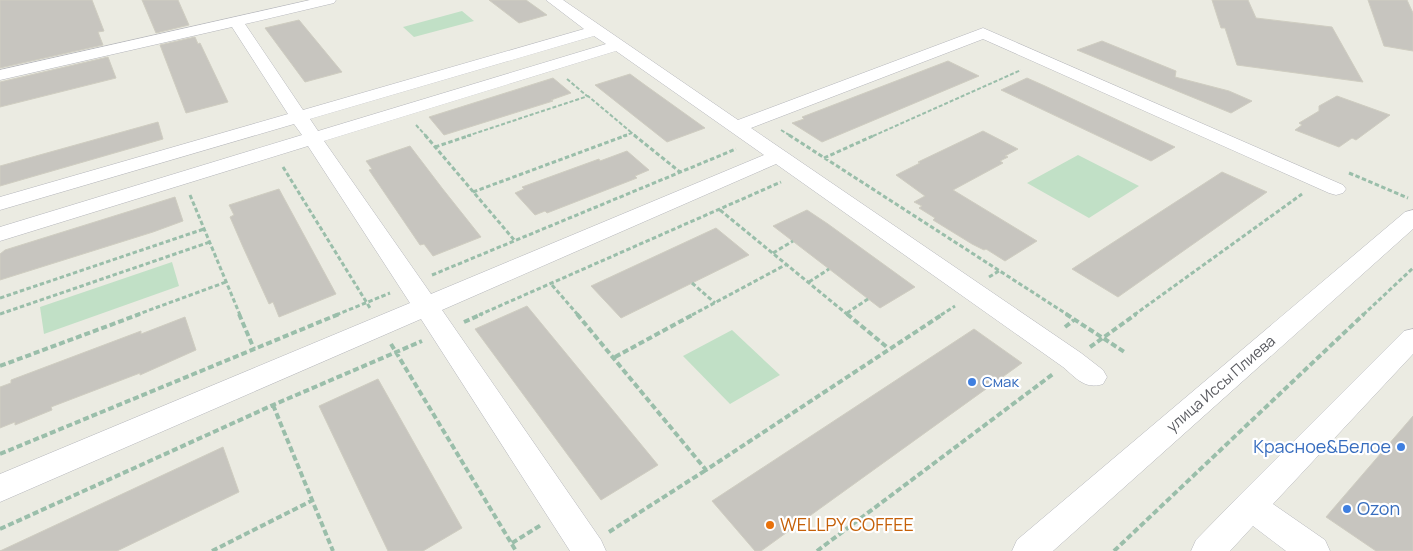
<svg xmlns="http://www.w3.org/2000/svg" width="1413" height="551" viewBox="0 0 1413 551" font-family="Manrope,sans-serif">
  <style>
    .green { fill: #c1e0c6 }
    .building { fill: #c7c5bf; stroke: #cfcdc1 }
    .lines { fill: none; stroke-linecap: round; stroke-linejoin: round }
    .minor-casing { stroke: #b5b6bb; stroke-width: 1 }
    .path-far2 { stroke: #9abeaa; stroke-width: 2; stroke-dasharray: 4 2; stroke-linecap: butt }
    .path-far1 { stroke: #9abeaa; stroke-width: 3; stroke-dasharray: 4.5 2.5; stroke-linecap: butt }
    .path { stroke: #9abeaa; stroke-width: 4; stroke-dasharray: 6 3; stroke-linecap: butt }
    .minor { fill: #fff; fill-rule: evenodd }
    .shop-dot { fill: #3f7fe0; stroke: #fff; stroke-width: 2 }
    .food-dot { fill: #e8710a; stroke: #fff; stroke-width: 2 }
    .labels { text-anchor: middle; stroke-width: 4.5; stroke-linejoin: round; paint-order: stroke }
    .shop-label { font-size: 15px; fill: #366cbe; stroke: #fff; text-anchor: start }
    .street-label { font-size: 15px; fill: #5b5c61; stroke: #fff }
    .near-shop-label { font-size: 18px; fill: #366cbe; stroke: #fff; text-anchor: end }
    .near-food-label { font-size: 18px; fill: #c56008; stroke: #fff; text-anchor: start }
  </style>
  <rect width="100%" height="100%" fill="#ebebe2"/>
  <path class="green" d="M462 11 474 21 414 37 403 27Z
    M1078 155 1139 186 1089 218 1027 183Z
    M172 262 179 286 44 334 40 307Z
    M732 330 780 375 730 404 683 356Z"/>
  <path class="building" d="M0 0H92L104 31 98 32 103 45 0 68Z
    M142 0H178L189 25 156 33Z
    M489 0H526L547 15 519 23Z
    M1212 0H1248L1256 18 1332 27 1363 82 1237 65 1225 28H1221Z
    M1368 0H1407L1413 13V51L1384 46Z
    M299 20 342 72 305 82 265 28Z
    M195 37 198 44 200 43 228 102 186 113 160 45Z
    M1102 41 1176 71 1175 77 1229 91 1252 101 1231 113 1077 50Z
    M108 57 116 78 0 107V82Z
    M948 61 979 76 822 142 792 123 804 119 802 117Z
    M630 74 645 85 705 128 667 142 595 85Z
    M553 78 571 93 551 100 553 101 444 135 429 117Z
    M1027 78 1045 86 1175 147 1151 161 1001 90Z
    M1337 96 1390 115 1356 140 1352 138 1339 147 1295 130 1302 125 1299 123 1319 111V106Z
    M158 122 163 139 0 186V166Z
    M983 131 1018 149 1005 156 1008 157 1000 161 1003 163 953 190 1037 241 1005 261 986 249 984 250 972 244 933 220 935 218 919 208 922 206 914 202 925 196 896 175 920 163 918 162Z
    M410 146 442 188 481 237 433 256 424 244 420 245 369 170 372 169 366 161Z
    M627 151 649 170 635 176 637 178 547 213 545 211 535 215 515 193 524 189 522 187 599 159 600 161Z
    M1222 172 1267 192 1118 297 1072 269Z
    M279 189 336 294 279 317 273 302 269 304 243 247 230 217 234 215 229 205Z
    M175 197 183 221 153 232 0 280V254L5 250Z
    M807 210 828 224 915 287 880 308 773 226Z
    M716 228 749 255 621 318 591 286Z
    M527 306 658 465 601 500 475 329Z
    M185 317 196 350 140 375V373L51 407 52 410 15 425V422L0 428V387L11 383V380L141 331V334Z
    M974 329 1022 363 761 551H755L712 501Z
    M378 379 462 528 423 551H388L319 406Z
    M1413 416V551H1376L1326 517Z
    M223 447 239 492 117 551H0Z"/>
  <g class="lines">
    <g class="minor-casing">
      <path id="minor" d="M310 0H336L334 3 245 24 303 110 584 29 546 0H563L738 120 983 28 1343 185 1346 189 1343 193 1336 195 1329 193 983 39 751 128 1081 353 1103 370 1107 377 1103 384C1085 390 1076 378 1063 367L776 164 442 310 601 540 606 551H570L421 319 0 502V474L410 303 308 146 0 241V227L302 135 294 124 0 210V197L288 114 232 27 0 80V70ZM594 36 606 44 318 131 310 119ZM616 51 764 155 431 294 324 141Z
        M1413 210V229L1053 551H1012L1017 540 1405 212Z
        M1413 329V354L1273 504 1325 540 1330 551H1286L1253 526 1230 551H1191L1196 540 1239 496 1404 331Z"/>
    </g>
    <path class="path-far2" d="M567 79 587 96
      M416 125 426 136
      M781 130 791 136
      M467 136 588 96 632 133
      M623 136 632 133 636 136
      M873 136 1021 70"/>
    <path class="path-far1" d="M425 135 515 241
      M634 135 680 172
      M789 135 1068 315
      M435 147 471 135
      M824 158 875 135
      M283 167 370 308
      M1349 173 1408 198
      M473 192 627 135
      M190 195 240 315
      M720 210 848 315
      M773 253 793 241
      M432 275 736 149
      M989 277 999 271
      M809 282 829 269
      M692 283 715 303
      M552 285 578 315
      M0 298 204 229
      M847 313 868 299
      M0 314 210 242
      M136 315 226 282
      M336 315 390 293
      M479 315 781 182
      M692 315 787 264
      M941 315 955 306
      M1134 315 1302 194
      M1363 315 1413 268"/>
    <path class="path" d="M239 314 254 349
      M577 314 706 470 943 314
      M847 314 888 348
      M1066 314 1126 353
      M464 322 482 314
      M1065 327 1074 320
      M391 344 516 551
      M1090 347 1136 314
      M615 357 694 314
      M0 366 140 314
      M273 405 333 551
      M0 454 339 314
      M0 529 273 405 422 341
      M609 532 706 470
      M512 543 541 525
      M212 551 313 500
      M817 551 1053 374
      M1114 551 1364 314"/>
    <use href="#minor" class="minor"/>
  </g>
  <g class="shop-dot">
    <circle cx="972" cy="382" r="5"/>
    <circle cx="1401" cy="447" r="5"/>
    <circle cx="1347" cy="509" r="5"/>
  </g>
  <circle class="food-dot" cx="770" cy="525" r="5"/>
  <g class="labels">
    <g class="shop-label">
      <text x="982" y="387">Смак</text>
    </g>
    <g class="street-label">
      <text transform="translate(1221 384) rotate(-41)" y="5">улица Иссы Плиева</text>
    </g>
    <g class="near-shop-label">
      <text x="1391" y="453">Красное&amp;Белое</text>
      <text x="1357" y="515" text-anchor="start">Ozon</text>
    </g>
    <g class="near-food-label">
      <text x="780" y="531">WELLPY COFFEE</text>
    </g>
  </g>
</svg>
